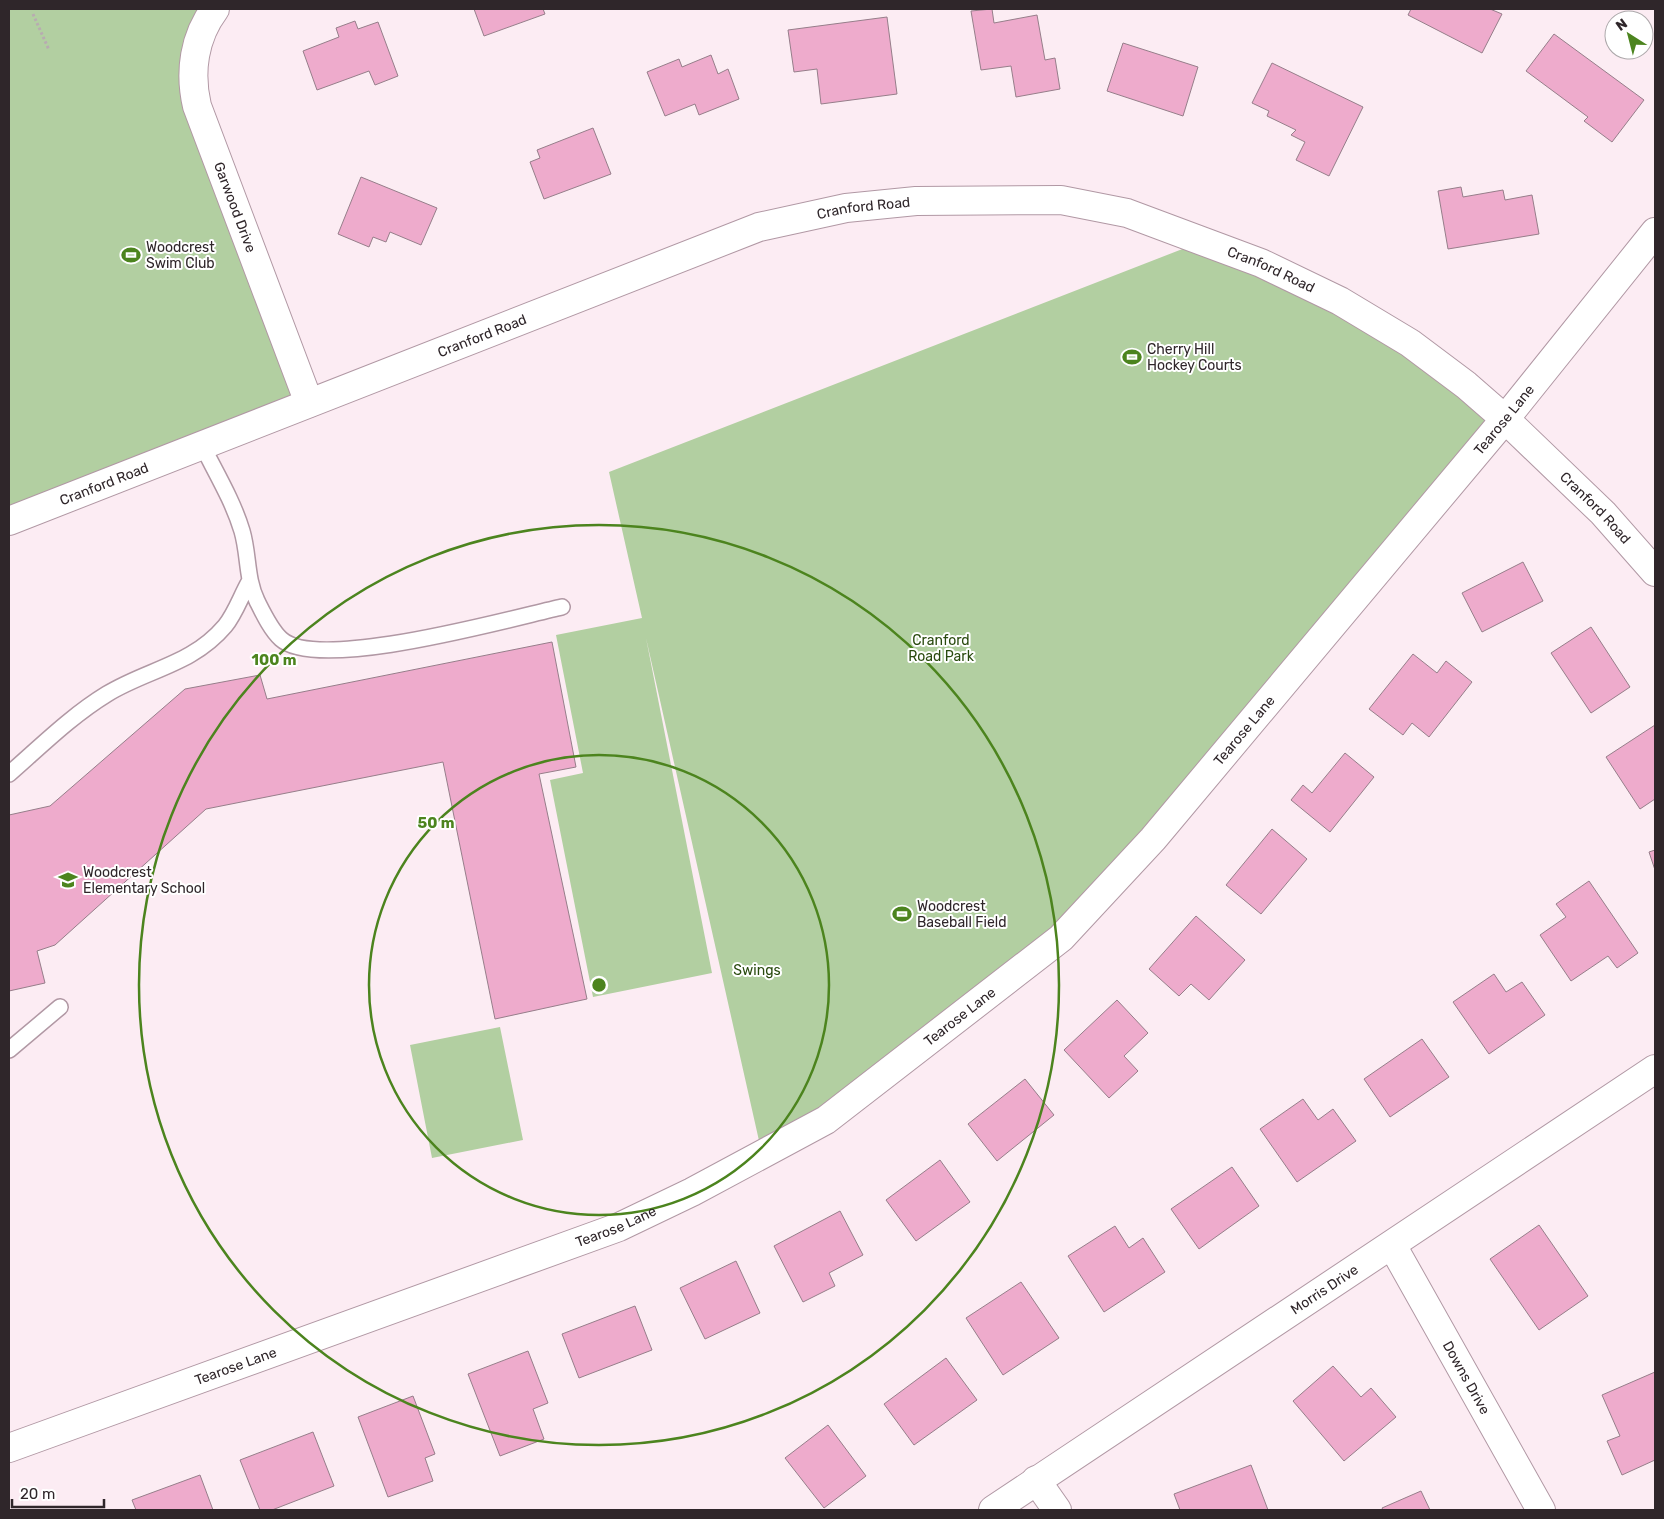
<svg xmlns="http://www.w3.org/2000/svg" width="1664" height="1519" viewBox="0 0 1664 1519" font-family="Rubik,sans-serif">
  <style>
    .green { fill: #b2cfa1 }
    .building { fill: #eeabcc; stroke: #967e8a }
    .lines { fill: none; stroke-linecap: round; stroke-linejoin: round }
    .lane-casing { stroke: #b198a4; stroke-width: 18 }
    .street-casing { stroke: #b198a4; stroke-width: 30 }
    .path { stroke: #b8abb1; stroke-width: 3; stroke-dasharray: 2.5 2.5; stroke-linecap: butt }
    .lane { stroke: #fff; stroke-width: 15 }
    .street { stroke: #fff; stroke-width: 28 }
    .ring { fill: none; stroke: #4c841e; stroke-width: 2.5 }
    .labels { text-anchor: middle; stroke-width: 4; stroke-linejoin: round; paint-order: stroke }
    .street-label { font-size: 14px; fill: #2f262a; stroke: #fff }
    .poi-label { font-size: 14px; fill: #2f262a; stroke: #fff; text-anchor: start }
    .park-label { font-size: 14px; fill: #294a0e; stroke: #fff }
    .centre { fill: #4c841e; stroke: #fff; stroke-width: 2.5 }
    .ring-label { font-size: 15px; text-anchor: middle; font-weight: bold; fill: #4c841e; stroke: #fff; stroke-width: 4; stroke-linejoin: round; paint-order: stroke }
  </style>
  <rect width="100%" height="100%" fill="#fcecf3"/>
  <path class="green" d="M9 9H203L194 57 309 403 9 521Z
    M1203 241 1261 263 1505 419 1061 938 762 1154 646 638 712 973 593 997 550 780 583 773 556 635 642 618 609 472Z
    M500 1027 523 1140 432 1158 410 1045Z"/>
  <path class="building" d="M474 9H543L545 14 484 36Z
    M992 9 994 23 1037 15 1045 60 1055 58 1060 89 1016 97 1011 66 981 70 971 11Z
    M1411 9H1490L1502 14 1482 53 1408 15Z
    M887 17 897 94 821 104 817 69 794 72 788 30Z
    M355 21 358 29 378 22 398 76 375 85 369 71 317 90 303 51 339 37 336 28Z
    M1554 34 1644 100 1612 142 1584 121 1588 117 1526 71Z
    M1123 43 1198 67 1183 116 1107 91Z
    M711 55 718 74 728 69 739 99 699 115 695 104 665 116 647 72 679 59 682 67Z
    M1272 63 1363 107 1329 176 1296 160 1305 142 1291 135 1296 130 1267 116 1269 111 1252 103Z
    M593 128 611 174 544 199 530 162 540 158 537 150Z
    M361 177 437 208 421 245 390 232 386 242 373 237 369 247 338 234Z
    M1461 187 1463 197 1503 190 1505 200 1532 195 1539 234 1448 249 1438 191Z
    M1523 562 1543 601 1482 632 1462 593Z
    M1591 627 1630 687 1591 713 1551 653Z
    M552 642 576 767 539 774 587 999 495 1019 443 762 206 809 55 945 37 951 45 983 9 991V815L50 806 185 689 260 675 267 699Z
    M1413 654 1437 673 1446 661 1472 682 1429 737 1412 723 1403 735 1369 709Z
    M1655 725V799L1640 809 1606 757Z
    M1345 753 1374 777 1330 832 1291 800 1303 785 1312 793Z
    M1272 829 1307 859 1261 914 1226 885Z
    M1655 850V870L1649 852Z
    M1589 881 1638 953 1617 968 1608 956 1571 981 1540 935 1566 917 1556 904Z
    M1196 916 1245 960 1209 1000 1191 984 1179 996 1149 969Z
    M1494 974 1506 992 1522 982 1545 1015 1489 1054 1453 1002Z
    M1117 1000 1148 1033 1124 1056 1138 1071 1109 1098 1064 1050Z
    M1422 1039 1449 1077 1390 1117 1364 1079Z
    M1025 1079 1054 1115 997 1161 968 1124Z
    M1303 1099 1318 1120 1333 1109 1356 1141 1297 1182 1260 1129Z
    M940 1160 970 1202 916 1241 886 1200Z
    M1232 1167 1259 1206 1199 1249 1171 1209Z
    M840 1211 863 1255 829 1273 835 1286 803 1302 774 1246Z
    M1539 1225 1588 1296 1539 1330 1490 1259Z
    M1115 1226 1129 1248 1143 1238 1165 1272 1104 1312 1068 1256Z
    M736 1261 760 1313 705 1339 680 1288Z
    M1021 1282 1059 1338 1003 1375 966 1318Z
    M635 1306 652 1350 579 1378 562 1334Z
    M528 1351 548 1403 533 1409 544 1439 500 1456 468 1374Z
    M946 1358 977 1400 914 1445 884 1404Z
    M1333 1366 1361 1397 1371 1388 1396 1417 1344 1461 1293 1401Z
    M1655 1372V1460L1622 1475 1607 1441 1620 1436 1602 1395Z
    M413 1396 435 1454 425 1458 433 1481 388 1497 358 1417Z
    M828 1425 866 1476 824 1508 785 1458Z
    M313 1432 334 1486 272 1510H260L240 1460Z
    M1251 1465 1268 1510H1180L1174 1494Z
    M200 1475 213 1510H136L132 1500Z
    M1421 1491 1430 1510H1383L1382 1508Z"/>
  <g class="lines">
    <g class="lane-casing">
      <path id="lane" d="M202 445C216 473 233 501 242 531 249 555 246 578 257 601 263 613 271 630 281 639 318 673 512 618 562 607
        M9 774C40 747 71 716 107 694 148 669 192 665 225 626 235 614 241 596 249 582
        M9 1050 60 1007"/>
    </g>
    <g class="street-casing">
      <g id="street">
        <path id="s1" d="M215 9C194 37 189 72 197 106L309 403"/>
        <path id="s2" d="M9 521 759 227 846 208 916 201 1061 200 1127 213 1261 263 1340 301 1410 343 1466 385 1505 419 1603 513 1655 572"/>
        <path id="s3" d="M1392 1245 1541 1510"/>
        <path id="s4" d="M9 1448 619 1227 692 1192 826 1120 1061 938 1153 839 1505 419 1655 232"/>
        <path d="M1036 1480 1057 1510"/>
        <path id="s5" d="M993 1510 1655 1069"/>
      </g>
    </g>
    <path class="path" d="M33 14 49 50"/>
    <use href="#lane" class="lane"/>
    <use href="#street" class="street"/>
  </g>
  <g class="ring">
    <circle cx="599" cy="985" r="230"/>
    <circle cx="599" cy="985" r="460"/>
  </g>
  <defs>
    <g id="stadium-bare" transform="scale(1.5)"><path d="M0-5a6.5 5 0 1 0 0 10a6.5 5 0 1 0 0-10ZM-3.5-1.8h7v3.6h-7Z" fill="#4c841e" stroke="#fff" stroke-width="2.5" paint-order="stroke"/></g>
    <g id="school-bare" transform="scale(1.5)"><path d="M0-5L7-2L0 1L-7-2ZM-4 1L0 2.5L4 1V4Q0 6-4 4Z" fill="#4c841e" stroke="#fff" stroke-width="2.5" paint-order="stroke"/></g>
  </defs>
  <g fill-rule="evenodd">
    <use href="#stadium-bare" x="131" y="255"/>
    <use href="#stadium-bare" x="1132" y="357"/>
    <use href="#school-bare" x="68" y="880"/>
    <use href="#stadium-bare" x="902" y="914"/>
  </g>
  <g class="labels">
    <g class="street-label">
      <text dy="5" stroke="none"><textPath href="#s1" startOffset="210">Garwood Drive</textPath></text>
      <text dy="5" stroke="none"><textPath href="#s2" startOffset="912">Cranford Road</textPath></text>
      <text dy="5" stroke="none"><textPath href="#s2" startOffset="1332">Cranford Road</textPath></text>
      <text dy="5" stroke="none"><textPath href="#s2" startOffset="508">Cranford Road</textPath></text>
      <text dy="5" stroke="none"><textPath href="#s4" startOffset="1861">Tearose Lane</textPath></text>
      <text dy="5" stroke="none"><textPath href="#s2" startOffset="102">Cranford Road</textPath></text>
      <text dy="5" stroke="none"><textPath href="#s2" startOffset="1738">Cranford Road</textPath></text>
      <text dy="5" stroke="none"><textPath href="#s4" startOffset="1456">Tearose Lane</textPath></text>
      <text dy="5" stroke="none"><textPath href="#s4" startOffset="1051">Tearose Lane</textPath></text>
      <text dy="5" stroke="none"><textPath href="#s4" startOffset="646">Tearose Lane</textPath></text>
      <text dy="5" stroke="none"><textPath href="#s5" startOffset="398">Morris Drive</textPath></text>
      <text dy="5" stroke="none"><textPath href="#s4" startOffset="241">Tearose Lane</textPath></text>
      <text dy="5" stroke="none"><textPath href="#s3" startOffset="152">Downs Drive</textPath></text>
    </g>
    <g class="poi-label">
      <text x="146" y="252">Woodcrest<tspan x="146" dy="16">Swim Club</tspan></text>
      <text x="1147" y="354">Cherry Hill<tspan x="1147" dy="16">Hockey Courts</tspan></text>
      <text x="83" y="877">Woodcrest<tspan x="83" dy="16">Elementary School</tspan></text>
      <text x="917" y="911">Woodcrest<tspan x="917" dy="16">Baseball Field</tspan></text>
    </g>
    <g class="park-label">
      <text x="941" y="645">Cranford<tspan x="941" dy="16">Road Park</tspan></text>
      <text x="757" y="975">Swings</text>
    </g>
  </g>
  <circle cx="599" cy="985" r="8" class="centre"/>
  <g class="ring-label">
    <text x="274" y="665">100 m</text>
    <text x="436" y="828">50 m</text>
  </g>
  <rect width="1664" height="1519" fill="none" stroke="#2f262a" stroke-width="20"/>
  <g transform="translate(1629 35) rotate(324)"><circle r="24" fill="#ffffff" stroke="#aca8aa"/>
  <path d="M0-4L9 19L0 12L-9 19Z" fill="#4c841e"/>
  <text y="-8" font-size="14" font-weight="bold" text-anchor="middle" fill="#2f262a">N</text>
  </g>
  <path d="M12 1499v8h92v-8" fill="none" stroke="#2f262a" stroke-width="2.5"/>
  <text x="20" y="1499" font-size="15" fill="#2f262a" stroke="#ffffff" stroke-width="4" paint-order="stroke">20 m</text>
</svg>
